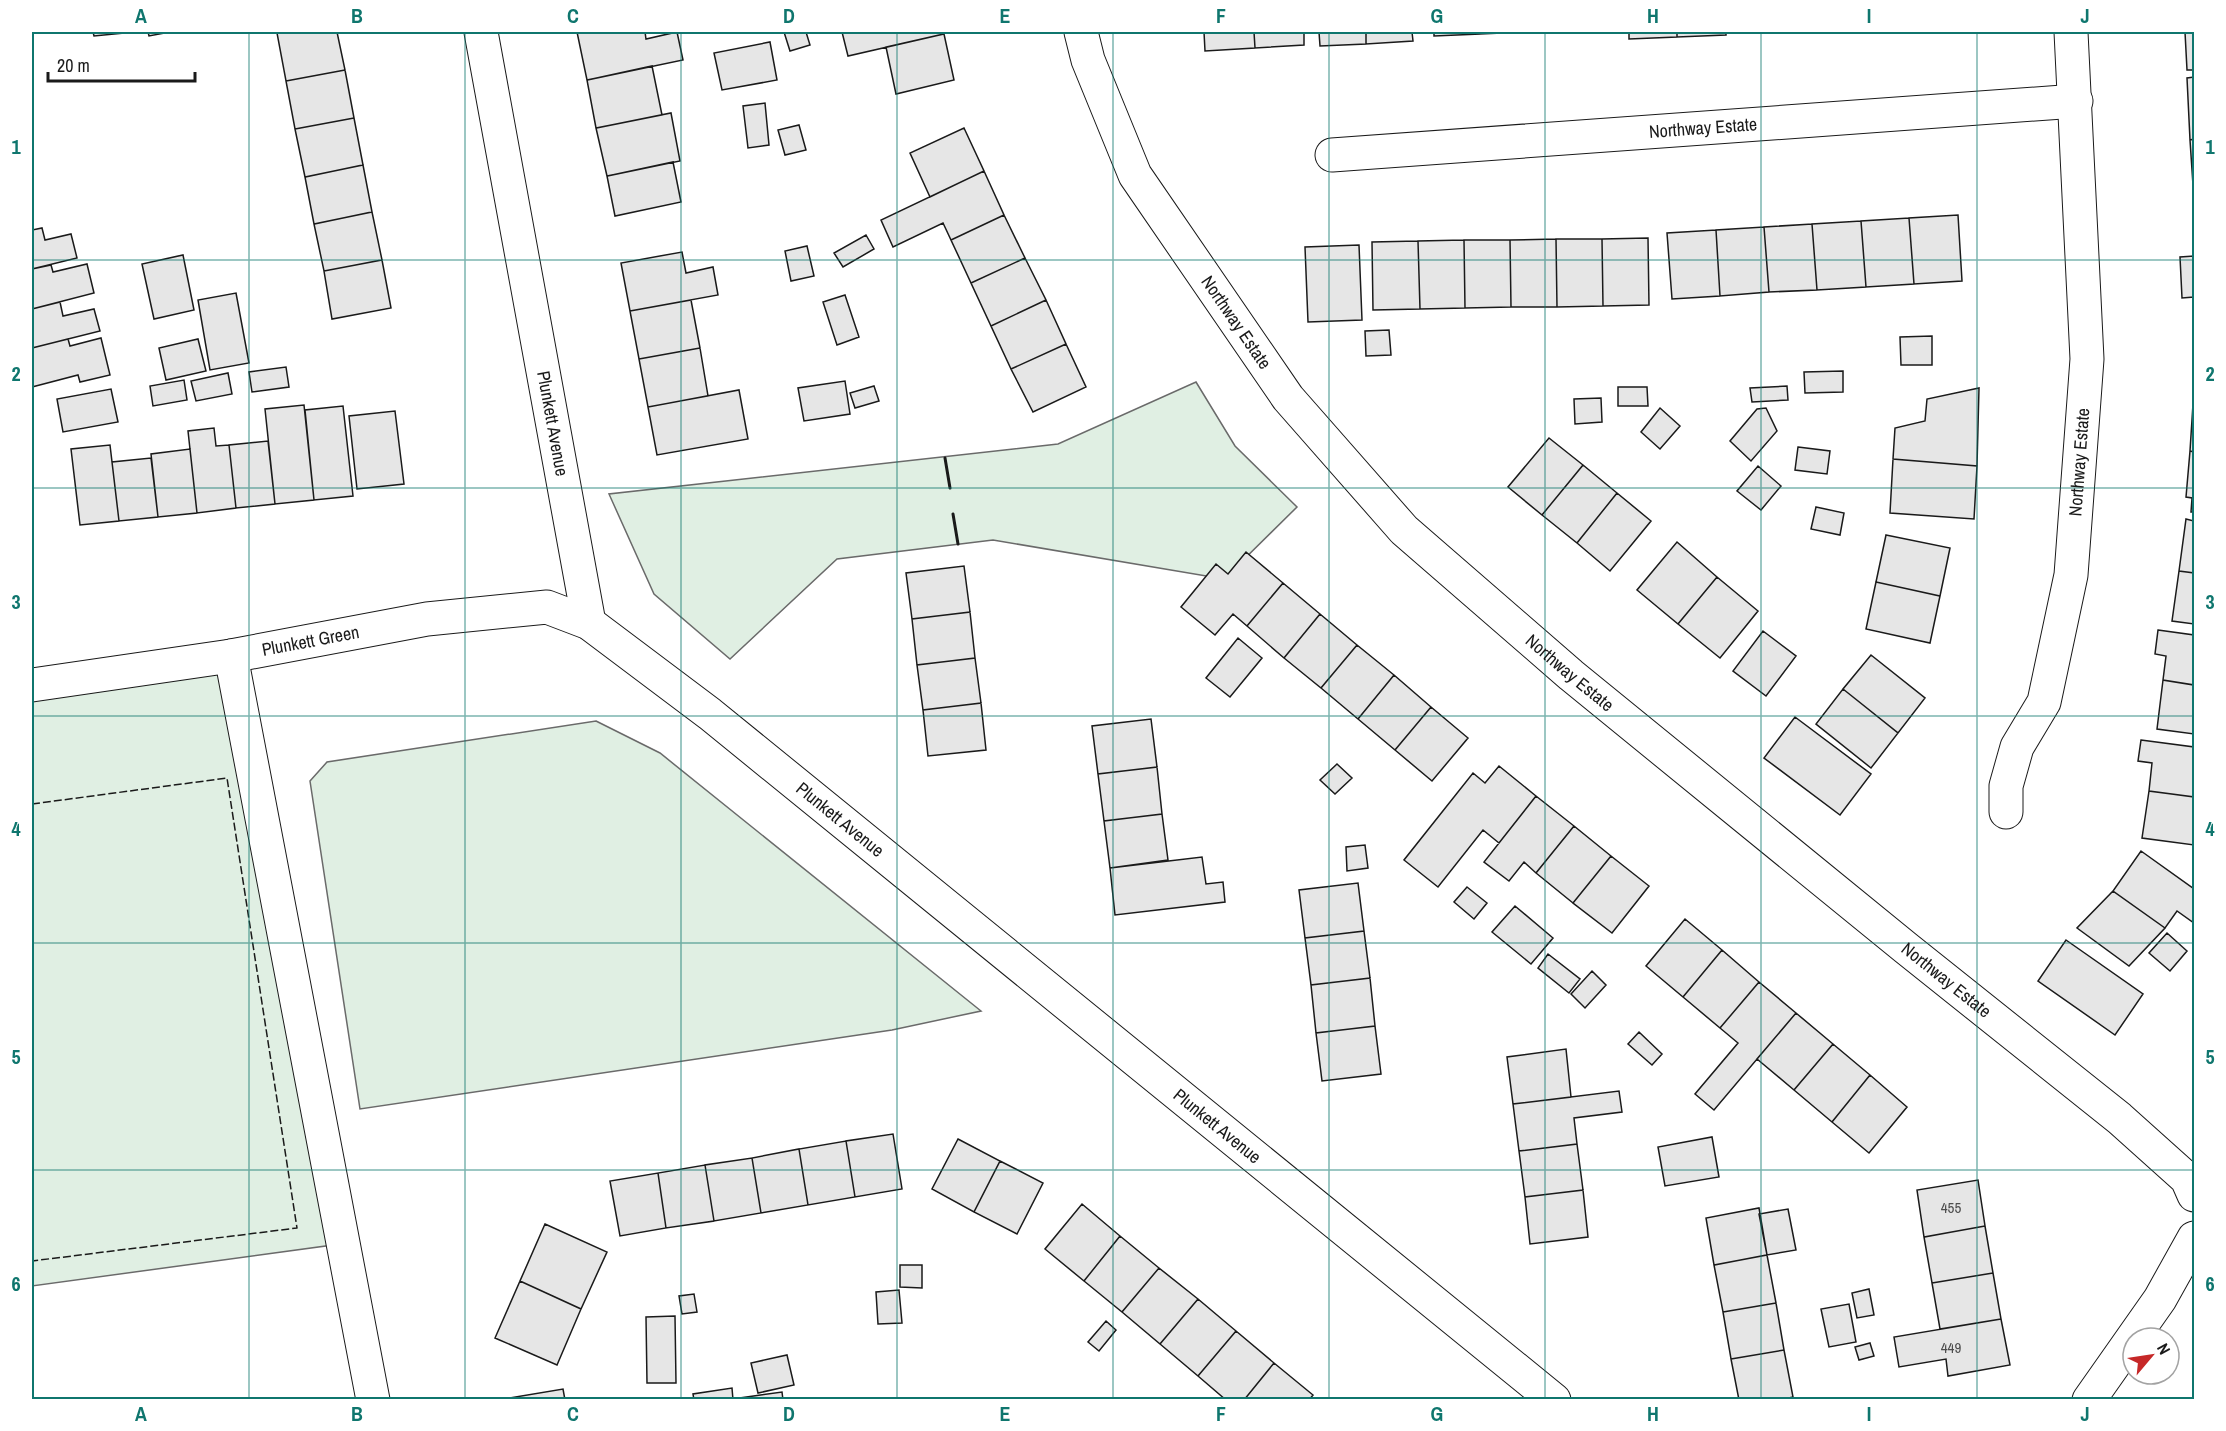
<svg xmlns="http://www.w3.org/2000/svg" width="2226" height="1431" viewBox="0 0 2226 1431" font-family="'Archivo Narrow',sans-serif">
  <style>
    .grass { fill: #e0efe3; stroke: #6a6a6a; stroke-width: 1.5 }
    .building { fill: #e6e6e6; stroke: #1a1a1a; stroke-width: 1.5 }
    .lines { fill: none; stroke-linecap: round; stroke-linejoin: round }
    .minor-casing { stroke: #1a1a1a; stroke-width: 35 }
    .minor { stroke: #fff; stroke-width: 33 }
    .fence { stroke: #1a1a1a; stroke-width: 1.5; stroke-dasharray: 8 3; stroke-linecap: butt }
    .wall { stroke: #1a1a1a; stroke-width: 3 }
    .grid { fill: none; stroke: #0f766e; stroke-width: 1.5; stroke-opacity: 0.55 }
    .labels { text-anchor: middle; stroke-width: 4.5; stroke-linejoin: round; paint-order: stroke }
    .number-label { font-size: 15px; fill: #4d4d4d }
    .street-label { font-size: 18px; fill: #1a1a1a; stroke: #fff }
    .neatline { fill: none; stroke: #0f766e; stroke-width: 2 }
    .grid-label { font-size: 20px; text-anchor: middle; font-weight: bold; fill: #0f766e }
  </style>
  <rect width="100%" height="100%" fill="#fff"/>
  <path class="grass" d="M1196 382 1235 446 1297 507 1224 579 993 540 837 559 730 659 654 594 609 494 1058 444Z
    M229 659 340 1244 32 1286V686Z
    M596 721 660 753 981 1011 892 1030 360 1109 310 781 327 762Z"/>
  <path class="building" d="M93 32H135L94 36Z
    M148 32H170L149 36Z
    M287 32H337L345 70 286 81 277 33Z
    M577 32H645L646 39 677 32 683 60 587 80Z
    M784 32H806L810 45 790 51Z
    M842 32H943L944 34 848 56Z
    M1204 32H1254L1255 48 1205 51Z
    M1254 32H1304V45L1255 48Z
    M1319 32H1366V44L1320 46Z
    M1366 32H1412L1413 41 1366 44Z
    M1434 32H1480V34L1434 36Z
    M1480 32H1526L1480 34Z
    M1629 32H1677V37L1629 39Z
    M1677 32H1726V35L1677 37Z
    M2185 32H2194V70H2187Z
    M944 34 954 80 896 94 886 47Z
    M770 42 777 80 722 90 714 53Z
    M652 66 662 115 596 128 587 80Z
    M345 70 354 118 295 129 286 81Z
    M2194 77V139L2190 140 2187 78Z
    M765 103 769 145 748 148 743 106Z
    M671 113 680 161 607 176 596 128Z
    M354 118 363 165 305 177 295 129Z
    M799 125 806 150 785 155 778 130Z
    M964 128 984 171 930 197 910 153Z
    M2194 139V185H2193L2190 140Z
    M673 162 681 202 615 216 607 176Z
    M363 165 372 212 314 224 305 177Z
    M984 171 1004 215 951 240 943 223 893 247 881 220Z
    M372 212 382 260 324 271 314 224Z
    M1004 215 1025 258 971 283 951 240Z
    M1958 215 1962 281 1914 284 1909 218Z
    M1909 218 1914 284 1866 287 1861 221Z
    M1861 221 1866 287 1817 290 1812 224Z
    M1812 224 1817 290 1769 292 1764 227Z
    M1764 227 1769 292 1720 296 1716 230Z
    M42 228 45 240 71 234 77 258 32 269V230Z
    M1716 230 1720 296 1672 299 1667 233Z
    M866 235 874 249 843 267 834 253Z
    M1648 238 1649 305 1603 306 1602 239Z
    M1556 239H1602L1603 306 1557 307Z
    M1556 239 1557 307H1511L1510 240Z
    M1464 240H1510L1511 307 1465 308Z
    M1464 240 1465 308 1420 309 1418 241Z
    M1418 241 1420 309 1373 310 1372 242Z
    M1359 245 1362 320 1308 322 1305 247Z
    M807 246 814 276 791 281 785 251Z
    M682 252 686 273 713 267 718 295 630 311 621 263Z
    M183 255 194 310 154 319 142 264Z
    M2194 256V297L2182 298 2180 257Z
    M1025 258 1046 300 991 326 971 283Z
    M382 260 391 308 332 319 324 271Z
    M87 264 94 293 32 309V269L51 265 53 272Z
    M236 293 249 363 210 370 198 300Z
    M845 295 859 337 837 345 823 302Z
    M691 300 700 348 639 359 630 311Z
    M1046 300 1066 344 1011 369 991 326Z
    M60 302 63 316 94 309 100 331 32 348V309Z
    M1389 330 1391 355 1366 356 1365 331Z
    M1932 336V365H1901L1900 337Z
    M101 338 110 375 80 382 78 375 32 387V348L68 339 70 346Z
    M198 339 206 371 166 380 159 348Z
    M1066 344 1086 387 1033 412 1011 369Z
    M700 348 708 396 648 407 639 359Z
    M286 367 289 387 252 392 249 372Z
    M1843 371V392L1805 393 1804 372Z
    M228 373 232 394 196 401 191 381Z
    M184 380 187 400 153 406 150 386Z
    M845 381 850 414 804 421 798 388Z
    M874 386 879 401 855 408 850 393Z
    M1787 386 1788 400 1752 402 1750 388Z
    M1618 387H1647L1648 406H1618Z
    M1979 388 1977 466 1893 459 1895 428 1925 421 1927 399Z
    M111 389 118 422 63 432 57 399Z
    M739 390 748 439 657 455 648 407Z
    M1601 398 1602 422 1575 424 1574 399Z
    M2193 404H2194V452L2190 451Z
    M304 405 314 500 275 504 265 409Z
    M343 406 353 496 314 500 305 410Z
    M1660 408 1680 426 1660 449 1641 432Z
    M1766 408 1777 431 1751 461 1730 441 1757 409Z
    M395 411 404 484 357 489 349 416Z
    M214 428 216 446 229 445 236 508 197 513 188 431Z
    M1549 438 1583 465 1542 515 1508 487Z
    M268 441 275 504 236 508 229 445Z
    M110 445 119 521 80 525 71 449Z
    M1798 447 1830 451 1827 474 1795 470Z
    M190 449 197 513 158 517 151 454Z
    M2190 451 2194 452V512H2191L2192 498 2186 497Z
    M151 458 158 517 119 521 112 462Z
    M1893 459 1977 466 1974 519 1890 513Z
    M1583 465 1617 493 1577 543 1542 515Z
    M1758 466 1781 486 1761 510 1737 491Z
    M1617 493 1651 521 1610 571 1577 543Z
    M1816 507 1844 513 1840 535 1811 529Z
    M2186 519 2194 521V573L2179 571Z
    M1886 535 1950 548 1940 596 1876 582Z
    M1677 542 1717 577 1678 624 1637 590Z
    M1246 552 1283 583 1247 626 1233 614 1215 635 1181 607 1216 564 1228 574Z
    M964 566 970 612 912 619 906 573Z
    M2179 571 2194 573V624L2172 621Z
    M1717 577 1758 611 1720 658 1678 624Z
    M1876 582 1940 596 1930 643 1866 629Z
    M1283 583 1320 614 1284 658 1247 626Z
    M970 612 975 658 917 665 912 619Z
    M1320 614 1357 645 1321 688 1284 658Z
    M2158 630 2194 635V685L2163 680 2166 656 2155 654Z
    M1763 631 1796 656 1766 696 1733 671Z
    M1238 638 1262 658 1230 697 1206 678Z
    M1357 645 1394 675 1358 719 1321 688Z
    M1871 655 1925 698 1898 733 1843 689Z
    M975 658 981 703 923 710 917 665Z
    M1394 675 1431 707 1395 750 1358 719Z
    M2163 680 2194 685V734L2157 729Z
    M1843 689 1898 733 1871 768 1816 724Z
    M981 703 986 750 928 756 923 710Z
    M1431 707 1468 738 1432 781 1395 750Z
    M1795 717 1871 774 1840 815 1764 758Z
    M1151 719 1157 767 1098 774 1092 726Z
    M2141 740 2194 747V797L2149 791 2152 763 2138 761Z
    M1337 764 1352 778 1335 794 1320 780Z
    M1499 766 1536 796 1499 843 1483 830 1438 887 1404 860 1473 773 1485 783Z
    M1157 767 1162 814 1104 821 1098 774Z
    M2149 791 2194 797V845L2142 838Z
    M1536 796 1574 826 1536 873 1524 862 1509 881 1484 862Z
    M1162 814 1168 860 1110 868 1104 821Z
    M1574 826 1611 856 1573 903 1536 873Z
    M1365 845 1368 868 1347 871 1346 847Z
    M2141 851 2194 889V923L2177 911 2165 928 2113 891Z
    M1611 856 1649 886 1612 933 1573 903Z
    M1202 857 1206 884 1223 882 1225 902 1115 915 1110 868Z
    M1358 883 1364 931 1305 938 1299 890Z
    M1467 887 1487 903 1474 919 1454 902Z
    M2113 891 2165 928 2129 966 2077 928Z
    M1515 906 1553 938 1531 964 1492 932Z
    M1685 919 1722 950 1683 997 1646 966Z
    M1364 931 1370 978 1311 985 1305 938Z
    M2167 933 2187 951 2170 971 2149 953Z
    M2066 940 2143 994 2115 1035 2038 981Z
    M1722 950 1759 982 1720 1028 1683 997Z
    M1548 954 1580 979 1569 993 1538 968Z
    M1592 971 1606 985 1585 1008 1571 994Z
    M1370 978 1375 1026 1316 1033 1311 985Z
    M1759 982 1796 1013 1714 1110 1695 1094 1738 1043 1720 1028Z
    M1796 1013 1833 1044 1794 1090 1757 1059Z
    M1375 1026 1381 1074 1322 1081 1316 1033Z
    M1639 1032 1662 1054 1652 1065 1628 1044Z
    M1833 1044 1870 1075 1832 1122 1794 1090Z
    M1566 1049 1571 1097 1513 1104 1507 1057Z
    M1870 1075 1907 1107 1869 1153 1832 1122Z
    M1619 1091 1622 1112 1574 1118 1577 1144 1519 1151 1513 1104Z
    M893 1134 902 1189 855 1197 846 1141Z
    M1712 1137 1719 1177 1665 1186 1658 1147Z
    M958 1139 1000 1161 974 1212 932 1189Z
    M846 1141 855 1197 808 1205 799 1149Z
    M1577 1144 1583 1190 1525 1197 1519 1151Z
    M799 1149 808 1205 761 1213 752 1158Z
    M752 1158 761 1213 714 1221 705 1165Z
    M1000 1161 1043 1183 1017 1234 974 1212Z
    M705 1165 714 1221 666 1228 658 1173Z
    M658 1173 666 1228 620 1236 610 1181Z
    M1978 1180 1985 1226 1924 1237 1917 1190Z
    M1583 1190 1588 1237 1530 1244 1525 1197Z
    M1082 1204 1120 1236 1084 1281 1045 1249Z
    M1759 1208 1767 1255 1714 1265 1706 1218Z
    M1788 1209 1796 1250 1767 1255 1759 1214Z
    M545 1224 607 1252 581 1309 520 1281Z
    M1985 1226 1993 1273 1932 1283 1924 1237Z
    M1120 1236 1159 1268 1122 1312 1084 1281Z
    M1767 1255 1776 1303 1723 1312 1714 1265Z
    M900 1265H922V1288L900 1287Z
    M1159 1268 1198 1299 1160 1344 1122 1312Z
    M1993 1273 2001 1319 1940 1329 1932 1283Z
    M520 1281 581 1309 557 1365 495 1338Z
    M1869 1289 1874 1315 1857 1318 1852 1293Z
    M899 1290 902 1323 878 1324 876 1292Z
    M694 1294 697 1312 682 1314 679 1296Z
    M1198 1299 1236 1331 1198 1376 1160 1344Z
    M1776 1303 1784 1350 1731 1359 1723 1312Z
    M1849 1304 1856 1342 1829 1347 1821 1309Z
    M675 1316 676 1383H647L646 1317Z
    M2001 1319 2010 1365 1948 1376 1946 1359 1899 1367 1894 1337Z
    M1106 1321 1116 1330 1099 1351 1088 1342Z
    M1236 1331 1274 1363 1244 1400H1226L1198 1376Z
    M1870 1343 1874 1356 1859 1360 1855 1347Z
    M1784 1350 1793 1397 1780 1400H1739L1731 1359Z
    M787 1355 794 1385 758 1393 751 1363Z
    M1274 1363 1313 1395 1309 1400H1244Z
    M732 1388 733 1400H694L693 1394Z
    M563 1389 565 1400 504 1399Z
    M782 1392 783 1400H740V1398Z"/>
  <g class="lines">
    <g class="minor-casing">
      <g id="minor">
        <path id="s1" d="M481 32 589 623"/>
        <path id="s2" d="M1081 32 1088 60 1135 175 1288 398 1404 530 1571 675 1906 948 2119 1118 2187 1179 2194 1195"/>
        <path id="s3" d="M1332 155 2076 101"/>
        <path d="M231 656 373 1400"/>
        <path id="s4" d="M32 685 231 656 427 619 547 607 589 623 710 714 1554 1400"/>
        <path id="s5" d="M2006 812V786L2017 747 2044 702 2071 575 2087 359 2071 32"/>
        <path d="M2089 1400 2160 1299 2194 1238"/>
      </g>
    </g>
    <use href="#minor" class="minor"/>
    <path class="fence" d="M32 804 227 778 297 1228 32 1261"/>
    <path class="wall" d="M945 458 950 488
      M953 514 958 544"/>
  </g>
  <path class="grid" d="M249 32V1400M465 32V1400M681 32V1400M897 32V1400M1113 32V1400M1329 32V1400M1545 32V1400M1761 32V1400M1977 32V1400M32 260H2194M32 488H2194M32 716H2194M32 943H2194M32 1170H2194"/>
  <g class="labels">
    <g class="number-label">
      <text x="1951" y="1213">455</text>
      <text x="1951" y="1353">449</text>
    </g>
    <g class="street-label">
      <text dy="6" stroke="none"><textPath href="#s3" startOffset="372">Northway Estate</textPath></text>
      <text dy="6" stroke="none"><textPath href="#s2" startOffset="332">Northway Estate</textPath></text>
      <text dy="6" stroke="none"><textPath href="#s1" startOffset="398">Plunkett Avenue</textPath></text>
      <text dy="6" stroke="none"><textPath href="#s5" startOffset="362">Northway Estate</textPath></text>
      <text dy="6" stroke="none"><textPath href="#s4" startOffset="282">Plunkett Green</textPath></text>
      <text dy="6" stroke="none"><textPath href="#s2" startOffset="818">Northway Estate</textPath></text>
      <text dy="6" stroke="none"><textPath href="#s4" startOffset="885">Plunkett Avenue</textPath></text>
      <text dy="6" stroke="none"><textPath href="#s2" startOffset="1304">Northway Estate</textPath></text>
      <text dy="6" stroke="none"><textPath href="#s4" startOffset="1371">Plunkett Avenue</textPath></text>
    </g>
  </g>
  <rect width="2226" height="1431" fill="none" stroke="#ffffff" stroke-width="66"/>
  <g transform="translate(2151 1356) rotate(61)"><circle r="28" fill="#ffffff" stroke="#a3a3a3" stroke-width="1.5"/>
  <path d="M0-4.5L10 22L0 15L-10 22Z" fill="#c62828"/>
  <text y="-9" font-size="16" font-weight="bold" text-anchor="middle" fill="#1a1a1a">N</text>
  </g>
  <path d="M48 72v9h147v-9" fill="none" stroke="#1a1a1a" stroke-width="3"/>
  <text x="57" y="72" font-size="18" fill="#1a1a1a" stroke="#ffffff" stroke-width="4.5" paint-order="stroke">20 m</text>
  <rect x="33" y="33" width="2160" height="1365" class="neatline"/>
  <g class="grid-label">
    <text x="141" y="23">A</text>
    <text x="357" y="23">B</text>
    <text x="573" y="23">C</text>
    <text x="789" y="23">D</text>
    <text x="1005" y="23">E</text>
    <text x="1221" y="23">F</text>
    <text x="1437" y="23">G</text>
    <text x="1653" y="23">H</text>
    <text x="1869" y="23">I</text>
    <text x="2085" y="23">J</text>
    <text x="16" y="154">1</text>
    <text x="2210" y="154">1</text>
    <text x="16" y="381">2</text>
    <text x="2210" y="381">2</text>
    <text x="16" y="609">3</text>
    <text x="2210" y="609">3</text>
    <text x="16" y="836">4</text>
    <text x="2210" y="836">4</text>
    <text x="16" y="1064">5</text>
    <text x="2210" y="1064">5</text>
    <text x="16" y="1291">6</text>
    <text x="2210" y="1291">6</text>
    <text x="141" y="1421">A</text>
    <text x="357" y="1421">B</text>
    <text x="573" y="1421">C</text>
    <text x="789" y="1421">D</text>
    <text x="1005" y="1421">E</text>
    <text x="1221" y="1421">F</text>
    <text x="1437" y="1421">G</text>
    <text x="1653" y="1421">H</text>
    <text x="1869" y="1421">I</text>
    <text x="2085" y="1421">J</text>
  </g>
</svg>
